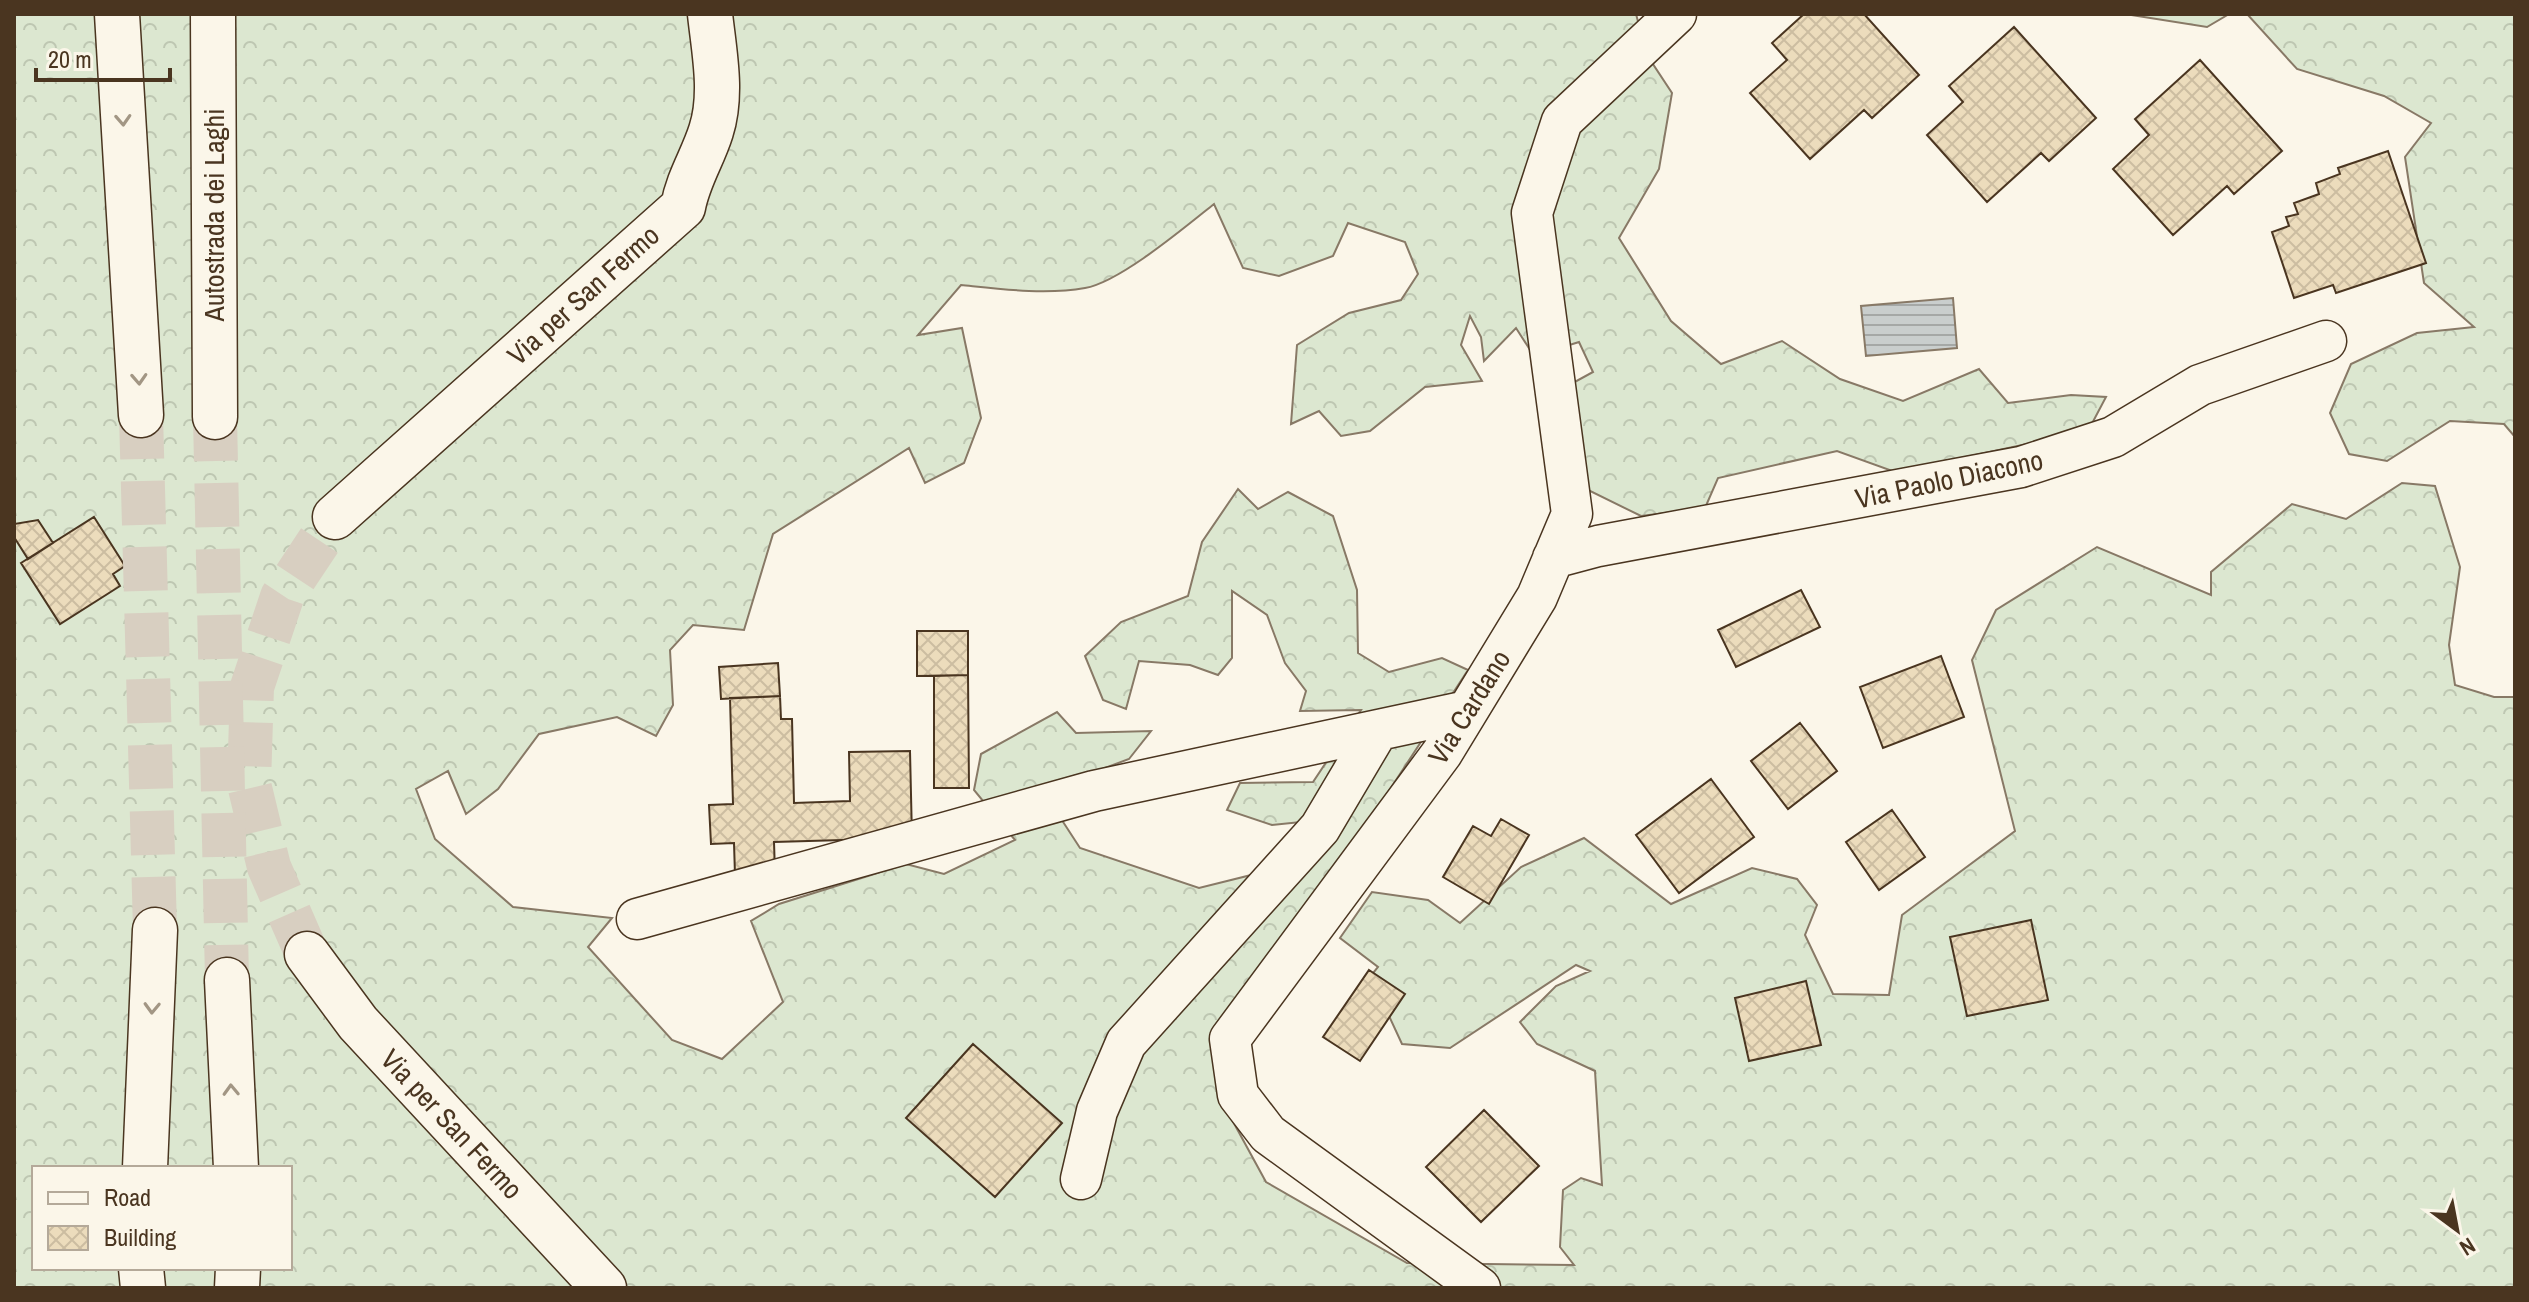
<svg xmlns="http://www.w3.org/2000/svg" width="2529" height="1302" viewBox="0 0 2529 1302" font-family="'Archivo Narrow',sans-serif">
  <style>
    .forest { fill: url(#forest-crowns); stroke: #887966; stroke-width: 2; fill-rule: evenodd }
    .water { fill: url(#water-rules); stroke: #887966; stroke-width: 2 }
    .building { fill: url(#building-cross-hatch); stroke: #4a3520; stroke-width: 2 }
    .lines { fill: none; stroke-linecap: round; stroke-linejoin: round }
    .secondary-tunnel { stroke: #d8cfc1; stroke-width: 44; stroke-dasharray: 44 22; stroke-linecap: butt }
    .highway-tunnel { stroke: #d8cfc1; stroke-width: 44; stroke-dasharray: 44 22; stroke-linecap: butt }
    .street-casing { stroke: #4a3520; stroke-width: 43 }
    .secondary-casing { stroke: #4a3520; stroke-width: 47 }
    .highway-casing { stroke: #4a3520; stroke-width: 47 }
    .street { stroke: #fbf6e9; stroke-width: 40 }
    .secondary { stroke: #fbf6e9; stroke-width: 44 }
    .highway { stroke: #fbf6e9; stroke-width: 44 }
    .oneway { stroke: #a29684 }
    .labels { text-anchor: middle; stroke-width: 6; stroke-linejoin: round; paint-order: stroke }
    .street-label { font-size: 28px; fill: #4a3520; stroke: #fbf6e9 }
  </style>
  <defs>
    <pattern id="forest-crowns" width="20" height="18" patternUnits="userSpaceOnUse" patternTransform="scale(2)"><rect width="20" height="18" fill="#dce7d0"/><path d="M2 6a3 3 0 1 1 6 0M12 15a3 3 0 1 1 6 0" fill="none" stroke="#bec7b2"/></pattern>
    <pattern id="water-rules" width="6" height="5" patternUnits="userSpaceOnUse" patternTransform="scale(2)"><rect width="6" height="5" fill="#c9cecd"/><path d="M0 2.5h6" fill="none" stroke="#a5a8a6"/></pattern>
    <pattern id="building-cross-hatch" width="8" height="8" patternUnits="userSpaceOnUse" patternTransform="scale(2)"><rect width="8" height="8" fill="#ecdcbc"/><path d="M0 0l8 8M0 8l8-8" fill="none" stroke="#ccbda1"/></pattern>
  </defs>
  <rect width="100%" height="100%" fill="#fbf6e9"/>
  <path class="forest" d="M14 14H1636L1647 55 1672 93 1659 169 1619 238 1671 321 1721 364 1782 341 1840 379 1903 401 1979 369 2008 403 2071 395 2106 397 2088 431 1895 472 1837 451 1718 478 1705 508 1641 516 1586 489 1540 401 1593 372 1579 342 1534 356 1516 328 1484 361 1481 337 1470 316 1461 345 1482 381 1425 387 1370 431 1341 436 1319 411 1291 424 1297 345 1349 313 1401 300 1418 274 1405 242 1348 223 1333 256 1279 276 1243 268 1214 204C1185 227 1120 282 1085 288 1045 295 1000 289 961 285L918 335 962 328 981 418 964 463 925 483 909 448 773 534 744 630 693 625 670 650 673 705 656 736 617 717 539 734 498 789 466 814 448 771 416 789 435 839 513 907 612 918 588 947 672 1040 722 1059 783 1002 751 921 779 904 906 864 944 874 1015 840 974 790 981 754 1057 712 1076 733 1151 731 1129 759 1043 791 1080 848 1199 888 1255 874 1301 822 1272 825 1227 810 1240 783 1313 782 1361 710 1300 711 1306 691 1285 663 1267 615 1232 591V658L1218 675 1190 665 1139 661 1126 709 1103 700 1085 656 1121 622 1188 596 1202 542 1238 489 1258 509 1288 492 1333 516 1357 590 1358 653 1389 672 1442 658 1468 670 1213 1060 1230 1116 1266 1182 1407 1263 1574 1265 1560 1247 1563 1190 1581 1178 1602 1185 1595 1071 1537 1044 1520 1022 1556 986 1590 971 1576 965 1450 1048 1402 1044 1390 1018 1357 1009 1361 988 1378 967 1340 938 1372 892 1428 900 1460 923 1521 867 1584 838 1671 904 1752 868 1797 879 1817 905 1805 935 1833 994 1889 995 1902 915 2015 831 1972 660 1996 610 2097 547 2211 595V572L2292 504 2346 519 2402 483 2435 486 2460 567 2449 645 2455 685 2494 697H2515V1288H14ZM34 1168H290V1268H34Z
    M2125 14H2229L2207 27Z
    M2247 14H2515V437L2504 424 2450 421 2387 461 2349 454 2330 413 2351 364 2417 333 2474 327 2424 283 2405 157 2431 123 2384 96 2297 69Z"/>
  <path class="water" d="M1953 298 1957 348 1866 356 1861 306Z"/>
  <path class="building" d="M1804 14H1864L1919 75 1872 118 1864 110 1810 159 1750 93 1787 60 1772 43Z
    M2014 27 2096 118 2049 161 2041 153 1987 202 1927 135 1963 102 1949 86Z
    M2200 60 2282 151 2234 194 2227 186 2173 235 2113 169 2149 135 2135 119Z
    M2388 151 2426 263 2336 293 2333 285 2294 298 2272 232 2289 226 2286 217 2298 214 2294 203 2319 194 2316 183 2340 174 2338 168Z
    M94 517 125 566 113 574 120 586 60 624 21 563Z
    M38 520 53 543 28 559 14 537V524Z
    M1801 590 1820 627 1736 667 1718 630Z
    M917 631H968V675L917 676Z
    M1941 656 1964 717 1883 748 1860 687Z
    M778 663 780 696 721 699 719 667Z
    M968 675 969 788H934V676Z
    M780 696 781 719H792L794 803 850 801 849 752 910 751 912 838 774 842 775 873 735 875 734 843 711 844 709 805 733 804 730 698Z
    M1800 723 1837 771 1788 809 1751 761Z
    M1711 779 1754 837 1679 893 1636 835Z
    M1892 810 1925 857 1879 890 1846 842Z
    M1501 819 1529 835 1489 904 1443 877 1473 826 1491 836Z
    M2031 920 2048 1000 1967 1016 1950 937Z
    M1369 970 1405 994 1360 1061 1323 1037Z
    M1806 981 1821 1045 1749 1061 1735 998Z
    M973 1044 1062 1123 995 1197 906 1118Z
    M1484 1110 1539 1166 1481 1222 1426 1167Z"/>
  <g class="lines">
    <path class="secondary-tunnel" d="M307 954 269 867 249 784 252 687 282 597 335 517"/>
    <path class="highway-tunnel" d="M141 415 155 930
      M215 417 227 980"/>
    <g class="street-casing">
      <path id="street" d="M1553 558 1598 546 2021 467 2113 437 2200 385 2326 341
        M637 919 1094 791 1467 711
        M1081 1179 1097 1111 1126 1043 1320 828 1378 730
        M1480 1288 1268 1134 1238 1095 1230 1039 1442 753 1537 597 1572 514 1532 213 1562 121 1676 14"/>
    </g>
    <g class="secondary-casing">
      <path id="secondary" d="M335 517 683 207C688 179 703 157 711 131 723 94 714 51 710 14
        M307 954 358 1023 604 1288"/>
    </g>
    <g class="highway-casing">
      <path id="highway" d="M117 14 141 415
        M213 14 215 417
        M227 980 236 1168
        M145 1168 155 930
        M141 1268 143 1288
        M237 1288 238 1268"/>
    </g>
    <use href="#street" class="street"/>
    <use href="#secondary" class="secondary"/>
    <use href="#highway" class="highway"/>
  </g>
  <defs><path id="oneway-chevron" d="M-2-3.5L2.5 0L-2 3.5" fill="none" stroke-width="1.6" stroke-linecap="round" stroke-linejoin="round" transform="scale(2)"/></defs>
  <g class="oneway">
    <use href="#oneway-chevron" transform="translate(123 120) rotate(87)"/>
    <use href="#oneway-chevron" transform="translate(139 379) rotate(87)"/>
    <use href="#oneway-chevron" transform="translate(152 1008) rotate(92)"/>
    <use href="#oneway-chevron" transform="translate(231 1090) rotate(-92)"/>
  </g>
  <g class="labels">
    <g class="street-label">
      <text transform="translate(214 215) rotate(-90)" y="10">Autostrada dei Laghi</text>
      <text transform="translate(583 295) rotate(-42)" y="10">Via per San Fermo</text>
      <text transform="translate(1949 479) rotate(-12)" y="10">Via Paolo Diacono</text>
      <text transform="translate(1469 707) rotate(-58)" y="10">Via Cardano</text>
      <text transform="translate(452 1124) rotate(47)" y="10">Via per San Fermo</text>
    </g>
  </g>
  <rect width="2529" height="1302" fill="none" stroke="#4a3520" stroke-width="32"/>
  <rect x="32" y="1166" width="260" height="104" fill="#fbf6e9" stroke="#b4a999" stroke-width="2"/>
  <rect x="48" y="1192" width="40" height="12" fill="#fbf6e9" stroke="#b4a999" stroke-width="2"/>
  <text x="104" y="1206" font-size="24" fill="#4a3520">Road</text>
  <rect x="48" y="1226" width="40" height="24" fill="url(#building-cross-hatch)" stroke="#b4a999" stroke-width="2"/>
  <text x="104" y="1246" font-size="24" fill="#4a3520">Building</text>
  <g transform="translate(2457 1230) rotate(148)" stroke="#fbf6e9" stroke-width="6" paint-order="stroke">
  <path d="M0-6L14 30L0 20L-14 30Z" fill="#4a3520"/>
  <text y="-12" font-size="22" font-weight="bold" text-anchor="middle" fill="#4a3520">N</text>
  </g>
  <path d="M36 68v12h134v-12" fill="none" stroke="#4a3520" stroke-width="4"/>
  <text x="48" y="68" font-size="24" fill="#4a3520" stroke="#fbf6e9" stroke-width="6" paint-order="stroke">20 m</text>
</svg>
